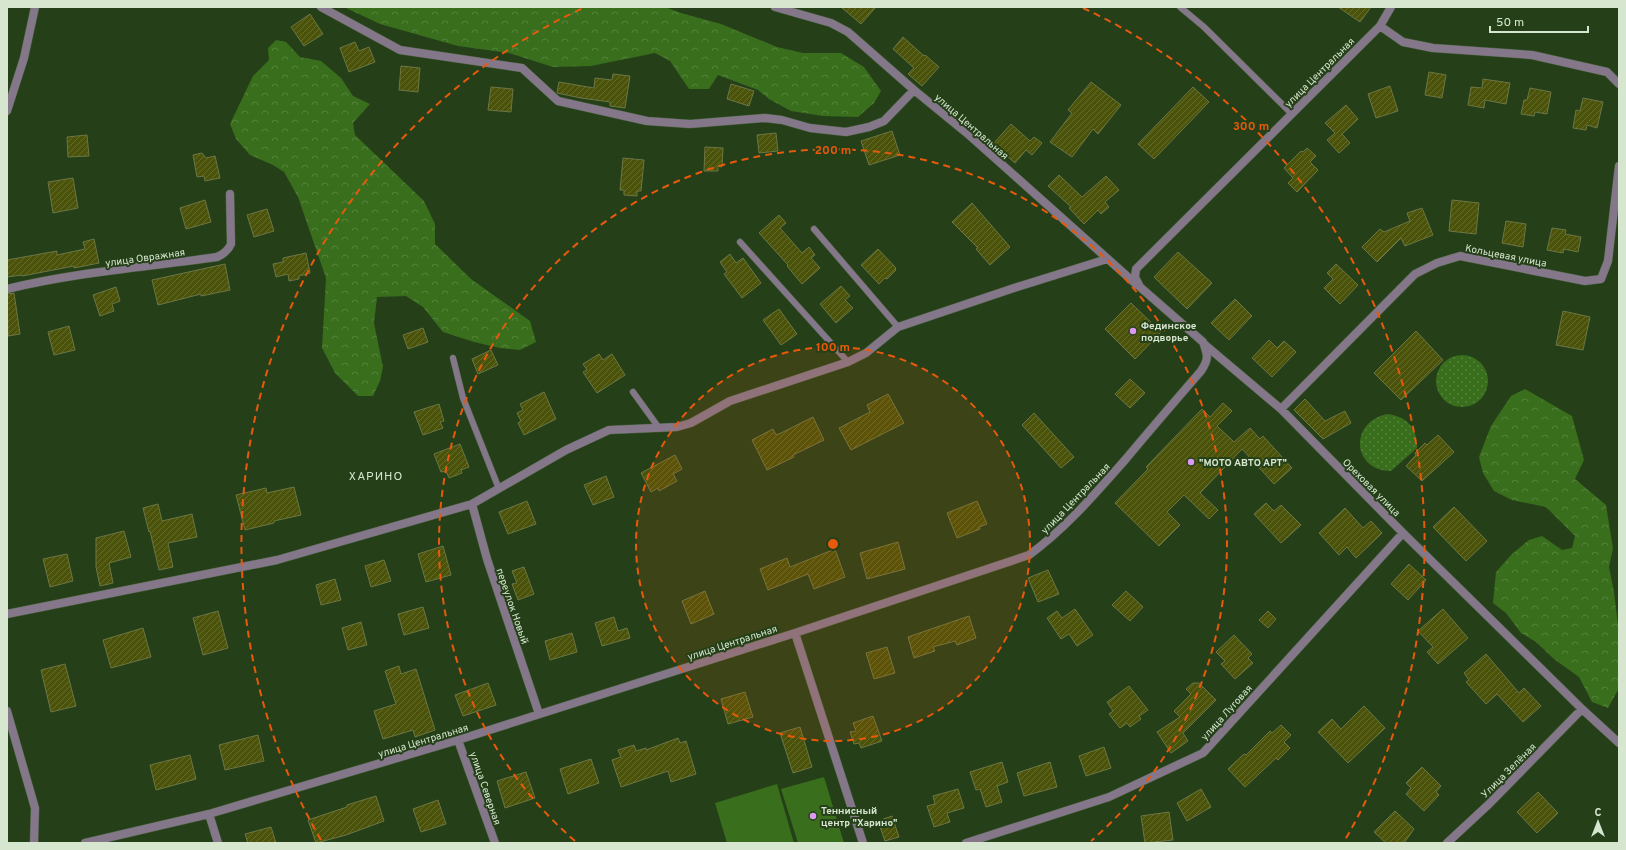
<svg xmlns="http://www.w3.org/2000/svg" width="1626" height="850" viewBox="0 0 1626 850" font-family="Overpass,sans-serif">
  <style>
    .grass { fill: url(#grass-dots) }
    .forest { fill: url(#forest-crowns) }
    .pitch { fill: #386e1c }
    .building { fill: url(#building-hatch); stroke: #6d7644 }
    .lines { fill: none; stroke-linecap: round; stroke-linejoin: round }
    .service-casing { stroke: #455e3a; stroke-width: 7 }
    .minor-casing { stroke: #455e3a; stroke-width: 9 }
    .service { stroke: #85778a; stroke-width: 6 }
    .minor { stroke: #85778a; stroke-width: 8 }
    .ring { fill: none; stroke: #e8590c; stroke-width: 2; stroke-dasharray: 7 5 }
    .poi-dot { fill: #dc99f4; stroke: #254019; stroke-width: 1.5 }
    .labels { text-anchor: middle; stroke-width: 4; stroke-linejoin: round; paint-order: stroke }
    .street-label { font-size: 10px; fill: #d6e6cf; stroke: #254019 }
    .poi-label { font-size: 10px; font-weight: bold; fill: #d6e6cf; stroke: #254019; text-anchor: start }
    .quarter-label { font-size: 12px; letter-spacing: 1px; fill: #d6e6cf; stroke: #254019 }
    .centre { fill: #e8590c; stroke: #254019; stroke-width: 2 }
    .ring-label { font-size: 12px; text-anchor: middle; font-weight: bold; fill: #e8590c; stroke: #254019; stroke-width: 4; stroke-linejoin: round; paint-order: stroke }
  </style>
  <defs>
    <pattern id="grass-dots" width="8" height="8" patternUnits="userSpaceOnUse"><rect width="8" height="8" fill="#386e1c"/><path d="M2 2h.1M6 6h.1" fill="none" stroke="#54833c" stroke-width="1.8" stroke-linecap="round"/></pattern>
    <pattern id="forest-crowns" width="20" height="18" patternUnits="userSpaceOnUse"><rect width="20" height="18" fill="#386e1c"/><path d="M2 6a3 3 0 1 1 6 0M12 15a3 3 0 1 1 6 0" fill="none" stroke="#54833c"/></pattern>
    <pattern id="building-hatch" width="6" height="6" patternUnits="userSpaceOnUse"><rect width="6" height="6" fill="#4a5309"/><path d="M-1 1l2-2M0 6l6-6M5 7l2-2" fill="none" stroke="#636c2c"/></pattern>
  </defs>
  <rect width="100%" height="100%" fill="#254019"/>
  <path class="grass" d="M1436 381a26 26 0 1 1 52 0a26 26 0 1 1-52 0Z
    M1387 414C1406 416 1418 428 1417 448L1391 471C1353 471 1348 423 1387 414Z"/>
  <path class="forest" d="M344 7H665L681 13 721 24 777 47 803 53H841L864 67 881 91 874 103 858 117 823 116 791 111 769 99 758 90 718 75 709 89H689L670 61 655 53 591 66 553 67 509 53 458 46 380 24Z
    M276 40 286 42 300 57 321 61 341 78 353 96 370 104 353 123 355 135 424 201 435 224V244L471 279 530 321 536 342 520 350 500 348 474 342 443 332 423 307 406 296 377 297 374 323 383 367 380 381 373 396H358L335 373 322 348 326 278 298 197 284 172 273 165 250 155 236 139 230 124 253 76 269 60 268 48Z
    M1525 389 1572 416 1584 460 1575 479 1606 505 1613 548 1609 567 1614 592 1619 633V688L1608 708 1592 702 1579 677 1554 659 1536 642 1521 633 1506 613 1493 603 1496 572 1512 554 1529 540 1542 536 1562 550 1572 548 1575 536 1546 507 1512 500 1494 491 1483 473 1479 457 1491 426 1511 396Z"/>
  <path class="pitch" d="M824 777 844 843H798L781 789Z
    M777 784 794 843H727L715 803Z"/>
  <path class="building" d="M841 7H876L861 24Z
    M1338 7H1371L1360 22Z
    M310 14 323 34 304 46 291 27Z
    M903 37 924 56 925 55 939 67 922 86 908 74 914 68 893 49Z
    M355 42 359 51 369 47 375 62 349 72 340 48Z
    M401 66 420 68 418 92 399 90Z
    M1429 72 1446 75 1442 98 1425 95Z
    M613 74 630 76 625 108 610 106V102L581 98 557 93 559 82 594 88 595 78 612 80Z
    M1483 79 1510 83 1506 104 1485 100 1484 108 1468 105 1471 87 1482 88Z
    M1091 82 1121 105 1098 134 1093 129 1072 157 1050 142 1072 113 1068 110Z
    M731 84 754 91 749 106 727 99Z
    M1390 86 1398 111 1376 118 1368 94Z
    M491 87 513 89 511 112 488 110Z
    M1193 87 1209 102 1154 159 1138 144Z
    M1530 88 1551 92 1547 114 1535 112 1534 116 1521 114 1524 100H1527Z
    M1583 98 1603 102 1597 128 1587 125 1586 130 1573 128 1576 110 1580 111Z
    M1346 105 1358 119 1342 134 1350 143 1339 153 1327 140 1335 133 1325 123Z
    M1011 124 1030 141 1034 137 1042 143 1032 155 1026 150 1015 163 993 144Z
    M892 131 900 155 869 165 861 141Z
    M776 133 778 151 759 153 757 135Z
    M87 135 89 156 68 157 67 137Z
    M705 147 723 148 722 167 718 166V171H704Z
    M1307 148 1316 156 1310 162 1318 170 1297 192 1288 183 1293 178 1284 168 1301 151 1303 152Z
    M202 153 206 158 215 156 220 178 205 181 204 176 197 177 193 155Z
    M623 158 644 160 641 191H637V196L624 195V190H620Z
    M1059 175 1082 197 1106 176 1119 190 1105 202 1109 207 1101 214 1098 210 1084 224 1069 208 1071 207 1048 186Z
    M73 178 78 208 53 213 48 182Z
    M205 200 211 222 186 229 180 208Z
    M1452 200 1479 203 1476 234 1449 231Z
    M972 203 1010 247 990 265 976 249 978 248 952 222Z
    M1422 208 1433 235 1405 246 1401 238 1377 262 1362 247 1380 229 1384 232 1410 221 1407 213Z
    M267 209 274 231 254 237 247 215Z
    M779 215 786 223 780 228 802 253 809 247 815 255 811 258 820 268 802 284 787 266 788 265 759 233Z
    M1506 221 1526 224 1523 247 1502 243Z
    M1552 228 1566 230 1565 234 1581 237 1578 252 1564 249 1563 253 1547 250Z
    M94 239 99 263 74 268V266L22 276V275L7 277V260L57 251V255L85 249 83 242Z
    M878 249 896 268 895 269 896 270 887 279 885 278 879 284 861 265Z
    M1178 252 1212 283 1187 309 1154 277Z
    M306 253 310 273 299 276V279L289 281 288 274 276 277 273 264 283 262V258Z
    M730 254 736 263 743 258 761 283 742 298 724 274 727 272 720 262Z
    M225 264 230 290 201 296V294L158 305 152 280Z
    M1336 264 1358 285 1340 304 1324 288 1333 279 1327 273Z
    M841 286 850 296 845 300 853 308 836 323 820 304Z
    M116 287 120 301 112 304 114 311 100 316 93 295Z
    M14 293 20 334 8 336 7 294Z
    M1235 299 1252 316 1229 340 1211 323Z
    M1131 303 1161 332 1135 359 1105 329Z
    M779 309 797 334 781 345 763 320Z
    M1563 311 1590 317 1583 350 1556 345Z
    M69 326 75 350 54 355 48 332Z
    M423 328 428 342 408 349 403 335Z
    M1416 331 1443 360 1401 400 1374 373Z
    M1269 340 1277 348 1284 341 1296 352 1272 377 1252 358Z
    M491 350 498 365 478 374 472 359Z
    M599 354 603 360 612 354 625 375 597 393 583 372 587 370 583 364Z
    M1130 379 1145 393 1130 408 1115 394Z
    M544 392 556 419 524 435 518 423 521 421 517 413 523 410 520 404Z
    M888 394 904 423 851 450 839 428 870 412 867 405Z
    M1305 399 1325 421 1345 411 1351 423 1323 439 1294 410Z
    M1223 403 1232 411 1217 426 1234 442 1250 428 1260 439 1263 436 1292 468 1274 484 1242 449 1200 493 1218 510 1209 519 1184 495 1167 512 1180 525 1159 546 1115 503 1148 469 1146 467 1202 409 1210 417Z
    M439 404 444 421 440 422 443 428 423 435 414 412Z
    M1034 413 1074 457 1061 468 1022 425Z
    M813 417 824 440 793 455 794 457 767 470 752 440 773 429 776 435 781 433Z
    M1438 435 1454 452 1422 481 1406 466 1416 455 1415 453 1425 443 1427 445Z
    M460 444 469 467 461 470 462 473 449 478 446 471 441 472 434 454Z
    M675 455 682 469 673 474 677 481 659 491 658 488 651 492 641 473Z
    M606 476 614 497 593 505 584 485Z
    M294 487 301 515 274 521V523L245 530 236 495 266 488 267 493Z
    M527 501 536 524 508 534 499 512Z
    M977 501 987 524 979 527 980 529 957 538 947 513Z
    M1266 503 1274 511 1281 505 1301 525 1281 543 1254 514Z
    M158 504 162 521 192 514 197 537 168 543 173 567 159 570 150 531 149 532 143 508Z
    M1454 507 1487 541 1466 561 1433 527Z
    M1345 508 1363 528 1371 521 1382 533 1356 558 1347 547 1339 555 1319 533Z
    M124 531 131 557 109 563 113 583 100 586 96 567V538Z
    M898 542 905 569 867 579 860 553Z
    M443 546 451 575 426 582 418 554Z
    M835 549 845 577 814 589 808 574 768 590 760 569 787 558 790 567Z
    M67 554 73 581 50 587 43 559Z
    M384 560 391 581 371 587 365 566Z
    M1409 564 1426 580 1408 600 1391 584Z
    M524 567 534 594 518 600 512 584 517 583 512 571Z
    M1048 570 1059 594 1038 602 1028 578Z
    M335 579 341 600 321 605 316 585Z
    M705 591 714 614 691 624 682 601Z
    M1126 591 1143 607 1130 621 1112 605Z
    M423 607 429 628 404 635 398 614Z
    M1075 609 1093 635 1077 646 1069 634 1061 639 1047 618 1057 611 1062 618Z
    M1443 609 1468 638 1438 664 1427 652 1433 647 1418 631Z
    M218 611 228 648 203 655 193 618Z
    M1268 611 1276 619 1268 628 1259 620Z
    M969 616 976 638 957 645 955 641 933 647 935 651 914 658 908 637Z
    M614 617 618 631 627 628 630 638 602 646 595 623Z
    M361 622 367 645 348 650 342 628Z
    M143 628 151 657 111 668 103 640Z
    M572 633 577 652 550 660 545 641Z
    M1234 635 1252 654 1248 658 1253 663 1235 679 1221 664 1225 661 1216 652Z
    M887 647 895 673 874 679 866 653Z
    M1486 654 1519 693 1524 688 1541 706 1523 722 1497 694 1486 704 1466 682 1469 680 1464 673Z
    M65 664 76 706 51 712 41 670Z
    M399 666 401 674 416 669 435 730 415 737 413 730 383 739 374 711 396 704 385 671Z
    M488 683 496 705 463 716 455 695Z
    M1193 683H1199L1216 700 1183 733 1188 741 1171 753 1157 732 1180 717 1174 711 1191 694 1186 689Z
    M1129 686 1148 710 1139 716 1141 719 1130 727 1127 723 1120 728 1109 714 1113 711 1107 702Z
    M745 692 753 717 728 724 721 699Z
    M1364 706 1385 728 1348 763 1318 732 1332 719 1341 729Z
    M873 716 882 741 861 748 859 743 854 744 850 732 856 731 853 723Z
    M1281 725 1291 735 1284 742 1290 748 1278 760 1276 758 1245 787 1228 769 1244 754 1246 755 1270 731 1272 733Z
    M800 727 812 767 793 773 780 733Z
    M258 735 264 761 225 770 219 745Z
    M678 738 680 743 686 741 696 774 671 782 668 771 621 787 612 760 621 757 618 750 634 745 636 751 646 748V750Z
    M1104 747 1111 768 1086 776 1079 756Z
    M190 755 196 779 156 790 150 765Z
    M591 759 599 783 568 794 560 769Z
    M1002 762 1008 782 997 786 1002 802 986 807 980 789 976 790 970 772Z
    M1050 762 1057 787 1024 796 1017 773Z
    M1422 767 1441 786 1436 792 1439 795 1424 811 1406 794 1411 788 1406 783Z
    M526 772 535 798 505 808 497 781Z
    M958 789 964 808 947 813 950 822 934 827 927 806 935 804 933 796Z
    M1201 789 1211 807 1187 821 1177 803Z
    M1538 792 1558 813 1537 833 1517 812Z
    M376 796 384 821 346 835 316 843 308 820 347 807V805Z
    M438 800 446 824 421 832 413 809Z
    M1395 811 1414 829 1404 843H1386L1374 832Z
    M1169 812 1173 840 1145 843 1141 816Z
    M892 816 899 837 885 841 878 821Z
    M271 827 276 843H248L245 834Z"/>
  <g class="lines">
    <g class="service-casing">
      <path id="service" d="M1180 7 1204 27 1292 114
        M814 229 898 327
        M740 242 848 362
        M453 358 463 398 499 489
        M633 392 659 428"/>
    </g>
    <g class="minor-casing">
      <path id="minor" d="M321 7 400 50 522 68 558 101 647 121 690 124 765 118 782 120 810 128 846 132 869 127 884 121 914 90
        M775 7 831 23 848 32 914 90 969 135 1137 285
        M1380 26 1403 42 1433 48 1532 55 1607 72 1619 84
        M7 111 24 58 35 7
        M7 289C76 272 147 267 217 257 224 254 228 251 231 244L230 194
        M1204 344 1281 409 1403 533 1582 709 1619 743
        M1281 409 1415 274 1437 263 1460 256 1585 281 1601 279 1608 261 1619 166
        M472 504 487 559 539 714
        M7 614 277 560 472 504 566 450 609 430 677 427 691 423 730 401 848 362 866 353 898 327 1014 288 1107 259
        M795 633 863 843
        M7 711 35 808 34 843
        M458 740 495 843
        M209 814 218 843
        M85 843 209 814 458 740 795 633 1029 555C1066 528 1095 494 1125 460 1150 430 1175 401 1201 371 1209 359 1208 356 1203 342L1140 287 1135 277 1136 269 1380 26 1391 7
        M966 843 1109 797 1203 753 1403 533
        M1447 843 1489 804 1582 709"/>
    </g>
    <use href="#service" class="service"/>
    <use href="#minor" class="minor"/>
  </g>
  <circle cx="833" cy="544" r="197" fill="#e8590c" fill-opacity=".12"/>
  <g class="ring">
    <circle cx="833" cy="544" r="197"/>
    <path d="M575 841A394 394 0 1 1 1091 841"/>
    <path d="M321 840A591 591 0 0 1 583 8M1083 8A591 591 0 0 1 1345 840"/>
  </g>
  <g class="poi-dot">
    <circle cx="1133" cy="331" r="4"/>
    <circle cx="1191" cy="462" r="4"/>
    <circle cx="813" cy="816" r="4"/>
  </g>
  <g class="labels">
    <g class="street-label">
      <text transform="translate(1319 72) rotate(-45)" y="4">улица Центральная</text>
      <text transform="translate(972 126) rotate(41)" y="4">улица Центральная</text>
      <text transform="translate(1506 255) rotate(11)" y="4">Кольцевая улица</text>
      <text transform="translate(145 257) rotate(-8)" y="4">улица Овражная</text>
      <text transform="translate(1372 487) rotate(45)" y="4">Ореховая улица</text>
      <text transform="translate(1075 498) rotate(-46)" y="4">улица Центральная</text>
      <text transform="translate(513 606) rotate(71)" y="4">переулок Новый</text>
      <text transform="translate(732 642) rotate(-18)" y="4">улица Центральная</text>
      <text transform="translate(1226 712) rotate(-48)" y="4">улица Луговая</text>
      <text transform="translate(423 740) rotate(-17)" y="4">улица Центральная</text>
      <text transform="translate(1508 770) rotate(-45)" y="4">Улица Зелёная</text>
      <text transform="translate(486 788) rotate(71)" y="4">улица Северная</text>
    </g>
    <g class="poi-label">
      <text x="1141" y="329">Фединское<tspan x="1141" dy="12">подворье</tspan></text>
      <text x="1199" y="466">"МОТО АВТО АРТ"</text>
      <text x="821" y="814">Теннисный<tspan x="821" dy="12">центр "Харино"</tspan></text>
    </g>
    <g class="quarter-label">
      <text x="376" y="480">ХАРИНО</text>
    </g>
  </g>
  <circle cx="833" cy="544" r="6" class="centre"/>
  <g class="ring-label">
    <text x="1251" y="130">300 m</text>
    <text x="833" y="154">200 m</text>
    <text x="833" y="351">100 m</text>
  </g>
  <rect width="1626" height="850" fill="none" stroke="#d6e6cf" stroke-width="16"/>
  <g transform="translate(1598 822)" stroke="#254019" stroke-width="3" paint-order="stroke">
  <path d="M0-3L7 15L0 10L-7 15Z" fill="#d6e6cf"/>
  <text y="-6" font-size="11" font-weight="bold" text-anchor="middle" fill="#d6e6cf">С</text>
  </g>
  <path d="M1490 26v6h98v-6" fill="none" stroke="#d6e6cf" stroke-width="2"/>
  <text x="1496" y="26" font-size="12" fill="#d6e6cf" stroke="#254019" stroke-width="3" paint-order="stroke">50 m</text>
</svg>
